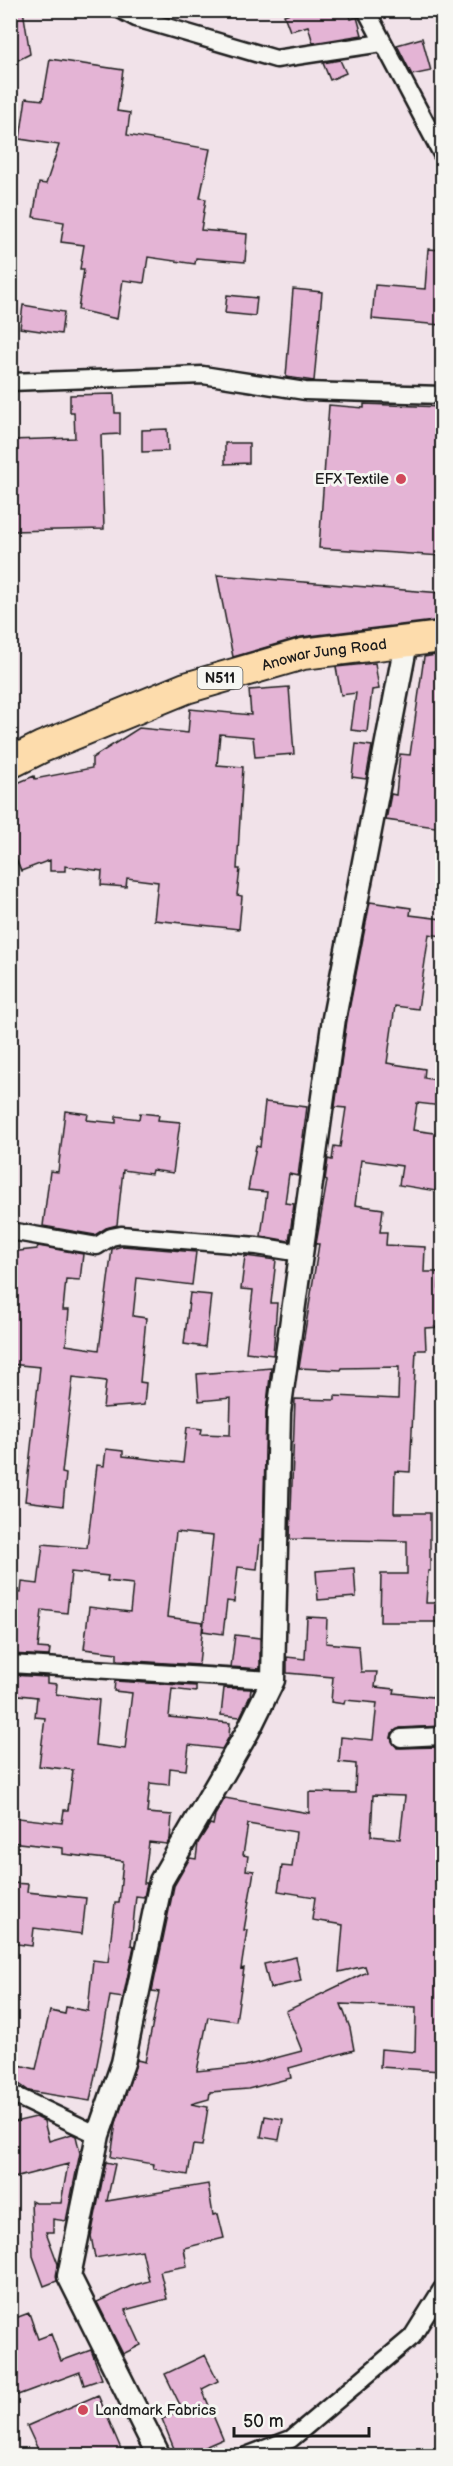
<svg xmlns="http://www.w3.org/2000/svg" width="453" height="2466" viewBox="0 0 453 2466" font-family="'Balsamiq Sans',sans-serif">
  <style>
    .building { fill: #e4b4d5; stroke: #1c1c1c; stroke-width: 1.5; fill-rule: evenodd }
    .lines { fill: none; stroke-linecap: round; stroke-linejoin: round }
    .street-casing { stroke: #1c1c1c; stroke-width: 21 }
    .secondary-casing { stroke: #1c1c1c; stroke-width: 27 }
    .highway-casing { stroke: #1c1c1c; stroke-width: 34 }
    .street { stroke: #f6f6f2; stroke-width: 16 }
    .secondary { stroke: #f6f6f2; stroke-width: 22 }
    .highway { stroke: #fddcac; stroke-width: 30 }
    .poi-dot { fill: #d1495b; stroke: #f6f6f2; stroke-width: 2 }
    .labels { text-anchor: middle; stroke-width: 6; stroke-linejoin: round; paint-order: stroke }
    .shield { fill: #f6f6f2; stroke: #5d5d5c; stroke-width: 1.5 }
    .shield-label { font-size: 14px; font-weight: bold; fill: #1c1c1c }
    .poi-label { font-size: 15px; fill: #1c1c1c; stroke: #f6f6f2; text-anchor: end }
    .street-label { font-size: 15px; fill: #1c1c1c; stroke: #f6f6f2 }
  </style>
  <rect width="100%" height="100%" fill="#f1e2e9"/>
  <filter id="ink" filterUnits="userSpaceOnUse"><feTurbulence type="fractalNoise" baseFrequency=".0167" numOctaves="2"/><feDisplacementMap in="SourceGraphic" scale="12" xChannelSelector="R" yChannelSelector="G"/><feConvolveMatrix kernelMatrix="1 2 1 2 8 2 1 2 1" color-interpolation-filters="sRGB"/></filter>
  <g filter="url(#ink)">
    <path class="building" d="M10 10H23L30 54 10 64Z
      M299 10H348L351 19 357 17 362 35 313 43 308 26 290 31 284 15Z
      M422 38 431 71 412 75 397 45Z
      M50 59 123 70 117 111 130 113 127 135 210 149 200 198 206 199 201 230 247 234 245 262 196 258 195 264 148 257 144 283 123 280 117 319 78 310 84 269H80L84 245 61 242 64 222 33 217 39 183 46 184 59 145 20 139 26 98 43 100Z
      M340 60 346 73 330 80 323 63Z
      M428 249 442 250 441 325 372 319 375 285 425 289Z
      M293 289 322 292 314 381 286 377Z
      M227 295 257 298 255 316 225 313Z
      M23 305 64 312 61 334 20 328Z
      M114 394 115 413H120V434L101 435 104 529 10 531V440L75 438 74 412H70V395Z
      M364 404 442 407V556L319 548 329 405 364 408Z
      M167 429 168 451 142 452V430Z
      M225 443H249V463L225 464Z
      M217 575 442 593V620L301 637 233 657Z
      M442 654V684L437 722H442V828L386 820 391 794 396 795 400 754 410 755 424 657Z
      M375 663 379 689 372 690 367 732 351 730 356 693 341 695 336 667Z
      M289 687 294 754 255 757 253 737 220 734 217 765 243 767 237 869H240L237 895 242 896 239 929 154 920 158 882 127 878 126 887 101 885 102 871 65 866V871H50V860L21 871 10 845V786L34 776 35 779 92 768V758L139 728 188 733 190 709 251 715 249 690Z
      M356 744 372 746 366 779 352 777Z
      M370 902 411 908 410 915 442 919V936L429 934 418 1009 395 1006 387 1063 425 1069 424 1078 442 1081V1106L417 1103 413 1130 442 1134 436 1191 399 1185 402 1166 361 1160 355 1205 383 1209 380 1232H387L386 1245 425 1247 424 1272H440L439 1288H442V1327L425 1328 426 1350H416L410 1472 395 1471 394 1513H430V1571H428L426 1603H442V1622H380L381 1574H407V1541L290 1539 295 1399 335 1400V1396L398 1399 399 1367 342 1368 341 1370 299 1368 319 1244H316L327 1181 325 1180 328 1159 332 1160 334 1146 340 1147 346 1108 335 1107 347 1020Z
      M265 1102 307 1107 298 1176 289 1174 285 1203 294 1204 289 1241 261 1236 267 1192 248 1190 256 1146 260 1147Z
      M65 1111 88 1114 87 1120 116 1123V1116L139 1119 140 1113 159 1115 158 1120 180 1122 173 1173 152 1170 151 1174 123 1170 117 1225 106 1228 95 1235 43 1226 50 1171 58 1172Z
      M38 1246 83 1254 80 1280 66 1279 63 1310H69L66 1345 99 1350 112 1249 122 1246 196 1252 192 1285 137 1278 133 1316 146 1318 140 1382 146 1383 144 1405 103 1408 106 1381 73 1377 62 1473 66 1474 63 1506 25 1501 40 1367 10 1364V1252L37 1249Z
      M245 1256 276 1260 271 1303H277L273 1355 246 1352 253 1290 241 1289Z
      M190 1293 211 1295 205 1347 184 1344Z
      M271 1368 266 1412 263 1540H260L257 1569 238 1567 234 1602 227 1601 223 1634 203 1631 213 1536 176 1532 167 1617 203 1622 199 1665 117 1660V1653L84 1649 89 1607 130 1612 133 1584 107 1581 108 1576 71 1572 67 1613 42 1610 38 1648 50 1649 49 1656 10 1654V1592L21 1593 22 1582 38 1584 43 1544 87 1548 97 1465 104 1466 106 1449 123 1451V1456L183 1463 187 1427 202 1429 201 1434 230 1435 231 1398 199 1401 197 1374Z
      M354 1568 356 1597 318 1600 316 1571Z
      M307 1617 327 1618 326 1643 359 1646 361 1672H377L375 1687 395 1689 394 1693 442 1698V1726L400 1728 392 1733 391 1738 397 1748 441 1747 440 1754H442L441 2071 380 2067 381 2049 415 2052 416 2007 341 2004 350 2028 354 2050 289 2068 291 2078 248 2089 210 2092 209 2099 191 2104 208 2107 202 2146 193 2145 188 2175 153 2169 154 2164 111 2157 116 2123 137 2060 145 2062 159 1992 152 1991 174 1886 190 1858 196 1859 198 1843 210 1824 213 1825 215 1815 225 1798 309 1813V1792L355 1793 356 1764 339 1762 341 1737 373 1740 377 1703 345 1700 344 1704 331 1702 333 1677 287 1673V1657L305 1659ZM373 1795 405 1796 400 1839 371 1836ZM248 1824 296 1832 292 1867 282 1866 278 1891 315 1897 312 1920 343 1925 339 1972 365 1966 367 1972 286 2011 302 2051 245 2066 197 2071 208 2017 236 2021 244 1968 241 1969 247 1930H244L254 1871 246 1870 248 1856 243 1855Z
      M235 1635 260 1638V1669L231 1667Z
      M10 1675 47 1677V1683L57 1684 56 1694 99 1700 95 1745 125 1749 132 1693 114 1691 115 1681 196 1686V1692L172 1689 169 1717 230 1723 229 1737 222 1749 189 1745 186 1770 170 1768 169 1785 150 1783 147 1813 172 1815 170 1839 167 1844 149 1842 144 1883H147L144 1897 136 1896 131 1945 134 1946 123 1998 110 1996 90 2101 29 2091 15 2081 19 2065 36 2069 50 2011 65 2014 66 2007 88 2011 93 1960 108 1962 115 1903H119L123 1861 63 1854V1848L10 1842V1817L62 1823 64 1810H68L73 1770 39 1766 45 1718 35 1717 37 1697 10 1694Z
      M224 1688 251 1689 250 1696 240 1717 221 1715Z
      M10 1883 28 1884 27 1892 86 1898 82 1934 34 1928 32 1946 10 1943Z
      M296 1957 301 1981 270 1988 264 1964Z
      M265 2116 283 2119 279 2140 261 2137Z
      M36 2117 44 2121 49 2141 72 2134 76 2136 80 2153 66 2221 53 2219V2232H46L58 2264 57 2281 44 2286 33 2256 31 2201 35 2203H61L68 2164 10 2179V2123Z
      M106 2162 115 2164 107 2201 208 2184 213 2215 218 2214 224 2238 184 2248 187 2266 160 2271 167 2299 125 2310 141 2345 123 2354 97 2302 131 2286 149 2281 142 2250 95 2258 91 2236Z
      M29 2313 38 2339 51 2334 61 2361 91 2350 102 2379 84 2385 80 2372 15 2396 10 2385V2320Z
      M205 2355 218 2381 202 2389 223 2439 184 2456H177L162 2419 183 2411 165 2374Z
      M98 2395 124 2456H41L27 2426Z"/>
    <g class="lines">
      <g class="street-casing">
        <path id="street" d="M121 10 136 18 276 59 382 43
          M366 10 442 154
          M10 382 203 375 305 391 442 395
          M10 1231 97 1246 111 1237 121 1235 257 1246 301 1253
          M10 1664 273 1680
          M401 1738 442 1736
          M10 2090 14 2095 98 2135
          M246 2456 291 2439 412 2337 442 2289"/>
      </g>
      <g class="secondary-casing">
        <path id="secondary" d="M159 2456 69 2276 98 2135 123 2063 161 1881 248 1731 273 1680 279 1412 334 1018 406 643"/>
      </g>
      <g class="highway-casing">
        <g id="highway">
          <path id="s1" d="M10 763 42 747 186 688 303 654 442 637"/>
        </g>
      </g>
      <use href="#street" class="street"/>
      <use href="#secondary" class="secondary"/>
      <use href="#highway" class="highway"/>
    </g>
  </g>
  <g class="poi-dot">
    <circle cx="401" cy="479" r="6"/>
    <circle cx="83" cy="2410" r="6"/>
  </g>
  <g class="labels">
    <rect class="shield" x="197.5" y="667" width="45" height="22" rx="4.5"/>
    <g class="shield-label">
      <text x="220" y="683">N511</text>
    </g>
    <g class="poi-label">
      <text x="389" y="484">EFX Textile</text>
      <text x="95" y="2415" text-anchor="start">Landmark Fabrics</text>
    </g>
    <g class="street-label">
      <text dy="5" stroke="none"><textPath href="#s1" startOffset="334">Anowar Jung Road</textPath></text>
    </g>
  </g>
  <rect width="453" height="2466" fill="none" stroke="#f6f6f2" stroke-width="36"/>
  <rect x="18" y="18" width="417" height="2430" fill="none" stroke="#1c1c1c" stroke-width="2" filter="url(#ink)"/>
  <path d="M234 2427v9h135v-9" fill="none" stroke="#1c1c1c" stroke-width="3"/>
  <text x="243" y="2427" font-size="18" fill="#1c1c1c" stroke="#f6f6f2" stroke-width="4.5" paint-order="stroke">50 m</text>
</svg>
